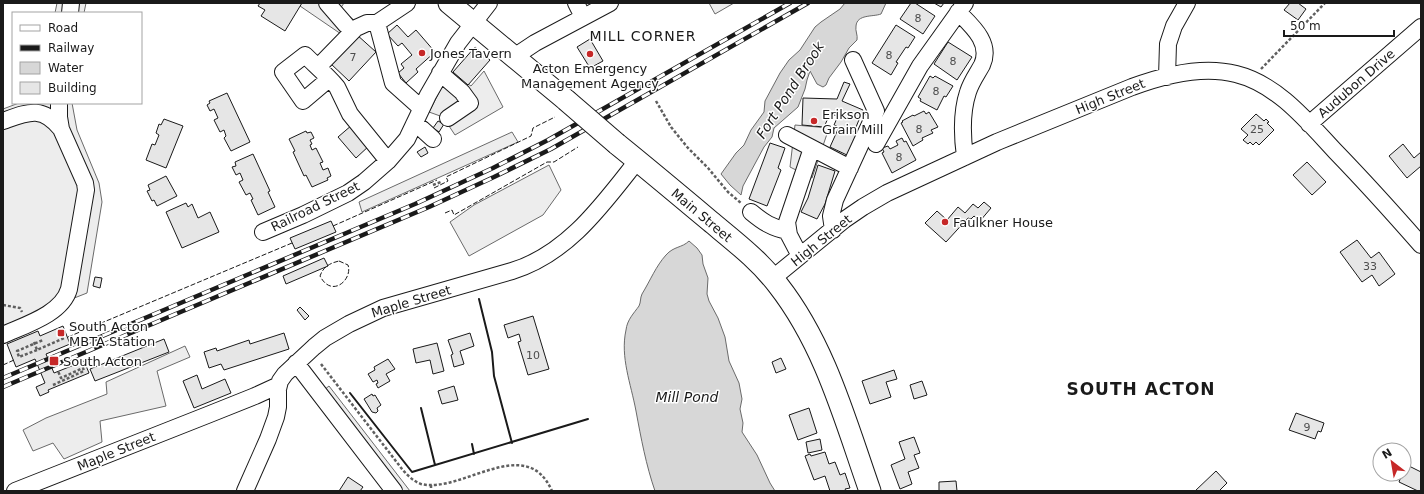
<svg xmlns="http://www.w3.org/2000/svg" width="1424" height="494" viewBox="0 0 1424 494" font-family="'DejaVu Sans',sans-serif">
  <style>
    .built { fill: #ededed; stroke: #6a6a6a }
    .water { fill: #d7d7d7; stroke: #6a6a6a }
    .building { fill: #e6e6e6; stroke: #1a1a1a }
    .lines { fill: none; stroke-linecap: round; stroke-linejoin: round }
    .minor-casing { stroke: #1a1a1a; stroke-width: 18 }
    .major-casing { stroke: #1a1a1a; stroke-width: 23 }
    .path { stroke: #5f5f5f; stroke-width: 2.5; stroke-dasharray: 3 2; stroke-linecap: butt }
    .minor { stroke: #fff; stroke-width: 16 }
    .major { stroke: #fff; stroke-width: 21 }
    .rail-casing { stroke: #1a1a1a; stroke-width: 4.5 }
    .rail { stroke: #fff; stroke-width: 3; stroke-dasharray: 9; stroke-linecap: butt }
    .major-bridge-casing { stroke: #1a1a1a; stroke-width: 23; stroke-linecap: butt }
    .major-bridge { stroke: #fff; stroke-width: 21 }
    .fence { stroke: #1a1a1a; stroke-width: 1; stroke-dasharray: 5 2; stroke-linecap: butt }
    .wall { stroke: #1a1a1a; stroke-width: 2 }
    .poi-dot { fill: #c62828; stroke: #fff; stroke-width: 1.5 }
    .labels { text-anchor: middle; stroke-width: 3; stroke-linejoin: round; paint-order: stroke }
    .number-label { font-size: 11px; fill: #4d4d4d }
    .poi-label { font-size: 13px; fill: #1a1a1a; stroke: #fff; text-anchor: start }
    .street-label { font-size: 13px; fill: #1a1a1a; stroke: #fff }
    .neighbourhood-label { font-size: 14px; letter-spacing: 1px; fill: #1a1a1a; stroke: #fff }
    .water-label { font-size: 14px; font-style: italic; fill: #1a1a1a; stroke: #fff }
    .district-label { font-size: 17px; font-weight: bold; letter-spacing: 1px; fill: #1a1a1a; stroke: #fff }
  </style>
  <rect width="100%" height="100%" fill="#fff"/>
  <path class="built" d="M57 3H86L84 13H55Z
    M301 3H344L340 9 355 21 341 34 300 6Z
    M709 3H734L715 14Z
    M450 71 471 86 484 71 503 107 455 135 443 117 429 112Z
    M19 103H72L77 130 99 183 102 202 87 293 3 326V109Z
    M795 125 829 128 812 178 790 167Z
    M512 132 518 142 362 212 359 202Z
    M549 165 561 190 543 215 469 256 450 222 474 205Z
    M185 346 190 357 157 371 166 406 100 421 102 442 64 459 53 443 33 451 23 430 46 418 107 394 106 382Z
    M329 386 410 491H401L324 390Z"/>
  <path class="water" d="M845 3H886L881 14C873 17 857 14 856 26 855 31 858 35 857 40L849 48 841 62 829 78 826 85 823 87 817 84 810 71 807 80 805 89 798 107 774 128 772 137 764 147 743 186 741 195 730 185 721 174 736 153 744 145 751 130 764 112 765 101 780 73 789 60 800 50 815 27 821 22 840 9Z
    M689 241 697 248 702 255 703 264 708 278 707 294 709 301 718 318 725 337 729 361 739 383 742 399 740 409 743 423 742 432 757 455 770 483 775 491H655C646 465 641 438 636 411 631 384 620 357 626 330 627 320 634 313 639 306 641 302 640 298 642 294 650 281 656 266 666 255 674 246 682 248 689 241Z"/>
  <path class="building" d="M260 3H302L285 31 261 16 265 10 258 6Z
    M911 3H915L935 16 923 34 900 19Z
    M934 3H944L941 7Z
    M1290 3H1298L1306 9 1298 20 1284 10Z
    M397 25 408 37 416 30 435 52 416 69 418 72 406 83 398 73 404 68 401 64 412 55 402 43 398 46 387 34Z
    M896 25 915 37 908 48 906 47 896 62 898 63 891 75 872 63Z
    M356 34 376 52 349 81 330 63Z
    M590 39 603 61 590 68 577 47Z
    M948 42 972 57 957 80 934 64Z
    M475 47 490 60 468 85 453 72Z
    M930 76 933 78 935 76 953 86 946 97 944 96 937 110 920 101 921 99 918 97Z
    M844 82 850 84 842 101 863 110 854 132 858 134 849 156 830 147 839 127 834 125 838 116 830 114 824 127 802 125 803 98 837 99Z
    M227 93 250 142 231 151 224 138 226 136 224 130 220 132 214 120 218 118 214 109 210 111 207 105 210 103 209 101Z
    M924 111 926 114 929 112 938 127 931 130 933 133 922 138 923 140 913 146 901 123 903 122 902 121 913 115 914 116Z
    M1256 114 1264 121 1266 119 1269 122 1267 123 1274 130 1259 145 1256 142 1253 145 1250 142 1248 144 1243 140 1248 135 1241 129Z
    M164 119 183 126 166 168 146 160 152 144 155 145 159 135 156 133 159 124 161 125Z
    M438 121 444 124 439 132 433 128Z
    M352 125 370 145 356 158 338 137Z
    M306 131 307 133 311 132 314 138 310 140 312 144 310 145 312 150 316 148 323 162 320 163 323 170 328 168 331 176 327 178 328 180 312 187 306 175 304 176 293 152 295 151 289 139Z
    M902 138 904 142 906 141 916 160 892 173 882 153 884 152 882 148 888 146 890 149 898 145 896 141Z
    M770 143 785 148 778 168 781 170 767 206 749 199Z
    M1403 144 1414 158 1421 152V166L1407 178 1389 156Z
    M425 147 428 153 421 157 417 152Z
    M253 154 270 191 268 192 275 207 258 215 251 200 253 199 250 193 246 195 239 182 243 180 240 173 236 175 232 167 236 166 235 162Z
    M1307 162 1326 182 1312 195 1293 175Z
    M818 165 835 171 825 204 817 219 801 212 808 198Z
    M166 176 177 196 157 206 154 200 152 201 147 191 150 190 148 185Z
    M984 202 991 208 980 221 974 216 971 219 968 218 946 242 925 223 937 211 947 220 958 207 965 213 973 204 978 208Z
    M186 203 188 207 192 204 198 218 210 212 219 232 182 248 166 212Z
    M331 221 336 232 295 249 290 238Z
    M1357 240 1371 258 1379 252 1395 274 1379 286 1372 275 1362 282 1340 252Z
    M324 258 328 266 286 284 283 276Z
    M95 277 102 278 100 288 93 286Z
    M300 307 309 316 305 320 297 310Z
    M533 316 549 369 528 375 518 342 521 341 519 334 508 338 504 325Z
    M63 326 70 344 46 354 54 373 84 361 89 373 48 390 49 392 40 396 36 387 45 383 35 359 16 367 7 344 38 331 40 336Z
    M284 333 289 349 224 370 221 364 209 368 204 352 216 348 217 351 249 340 250 344Z
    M470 333 474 346 460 351 464 364 454 367 451 355 453 354 448 340Z
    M164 339 169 352 95 381 90 369Z
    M437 343 444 371 433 374 430 360 416 363 413 349Z
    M781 358 786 369 776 373 772 362Z
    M388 359 395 369 386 374 390 381 378 388 376 384 378 383 377 380 373 382 368 374 375 370 374 367Z
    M894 370 897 379 886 382 891 397 870 404 862 381Z
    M197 375 202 389 225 379 231 393 194 408 183 381Z
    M922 381 927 395 914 399 910 385Z
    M454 386 458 400 442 404 438 391Z
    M372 394 373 396 375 395 381 405 377 408 378 411 376 413 372 412 364 399Z
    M809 408 817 433 798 440 789 415Z
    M1296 413 1324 423 1321 432 1318 431 1315 439 1289 430Z
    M914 437 920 453 914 455 919 468 908 472 912 484 900 489 891 465 905 459 899 442Z
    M820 439 822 450 808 453 806 442Z
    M825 452 829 464 835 462 840 475 845 473 850 488 845 489 846 491H830L825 476 814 480 805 456 810 454 811 456Z
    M1407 465 1421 472V491H1418L1399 482 1402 474H1404Z
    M1216 471 1227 483 1219 491H1195Z
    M348 477 363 487 360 491H339Z
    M956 481 957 491H939V482Z"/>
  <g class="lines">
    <g class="minor-casing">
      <path id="minor" d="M327 3 346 25
        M576 3 583 17
        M958 12C972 26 992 43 982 65 977 74 971 82 968 92 961 113 962 135 965 157
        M70 13 71 3
        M377 23 393 83 421 108
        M514 57 535 43 610 3
        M318 67 356 28 367 23H377L407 3
        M440 73 462 92 470 103 448 118
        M1167 77 1168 44 1174 26 1187 3
        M329 79 303 101 283 72 305 55C315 65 327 75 337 87L350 114 388 161
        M3 121C28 112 42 105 61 129
        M414 124 422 129 433 139
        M1309 124 1421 27
        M787 135 850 168
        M876 144 920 66 965 3
        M751 212C763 222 772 228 788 231
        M833 230 831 216 835 200 876 111 853 60
        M263 232 303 215 348 193 364 182 388 161 407 139 428 95 458 43 489 3
        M800 256 789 235 787 222 812 148
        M773 278 844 220 863 207 887 193 997 142 1132 87C1164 75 1202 65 1236 74 1277 84 1307 121 1335 151 1365 182 1393 213 1421 245
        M3 335C25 325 62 314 69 289L86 190 85 183 61 129 59 117V103
        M296 363 394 491
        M15 491 210 414 255 396 279 385
        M245 491 268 439 276 417 278 407V389L280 381 285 374 314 347 325 338 349 324 383 308 512 271C568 254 603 204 637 161"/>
    </g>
    <g class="major-casing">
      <path id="major" d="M449 3 566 100
        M617 144C648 169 679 195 710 221 734 241 759 260 778 285 825 345 845 420 870 491"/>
    </g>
    <path class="path" d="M1261 69 1325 3
      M656 101 671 127 688 148 708 168 728 192 741 203
      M433 185 441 182
      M3 305 20 308 22 312
      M34 342 37 350 64 338V339
      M37 350 19 357 17 351 43 340
      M321 364 402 469C407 475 413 481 421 484 462 494 526 432 552 491
      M53 385 84 371 83 368 61 378 58 371
      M431 485V491"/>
    <use href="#minor" class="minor"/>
    <use href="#major" class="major"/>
    <g class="rail-casing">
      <path id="rail" d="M3 378 415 204 493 168 548 140 790 3
        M3 387 429 207 494 177 551 149 808 3"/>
    </g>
    <use href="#rail" class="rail"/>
    <g class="major-bridge-casing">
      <path id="major-bridge" d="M566 100 617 144"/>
    </g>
    <use href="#major-bridge" class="major-bridge"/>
    <path class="fence" d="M434 188 448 181 446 177 531 136 533 128 555 117
      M445 213 452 210 454 215 547 162H554L578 147
      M333 226 437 180
      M339 261 348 265C353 279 332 299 320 276 323 267 330 263 339 261Z
      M68 337 292 243
      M3 365 14 360"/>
    <path class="wall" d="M479 299 492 352 494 376 512 443
      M350 393 412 472 588 419
      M421 408 435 465
      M472 444 474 454"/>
  </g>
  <g class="poi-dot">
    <circle cx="422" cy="53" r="4"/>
    <circle cx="590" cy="54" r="4"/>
    <circle cx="814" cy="121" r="4"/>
    <circle cx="945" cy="222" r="4"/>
    <rect x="57" y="329" width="8" height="8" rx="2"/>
    <rect x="49" y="356" width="10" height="10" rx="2"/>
  </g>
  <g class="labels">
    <g class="number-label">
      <text x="918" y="22">8</text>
      <text x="889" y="59">8</text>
      <text x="353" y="61">7</text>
      <text x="953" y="65">8</text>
      <text x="936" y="95">8</text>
      <text x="919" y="133">8</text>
      <text x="1257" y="133">25</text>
      <text x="899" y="161">8</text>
      <text x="1370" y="270">33</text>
      <text x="533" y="359">10</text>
      <text x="1307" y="431">9</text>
    </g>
    <g class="poi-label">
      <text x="430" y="58">Jones Tavern</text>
      <text x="590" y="73" text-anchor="middle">Acton Emergency<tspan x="590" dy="15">Management Agency</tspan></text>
      <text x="822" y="119">Erikson<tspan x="822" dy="15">Grain Mill</tspan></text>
      <text x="953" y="227">Faulkner House</text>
      <text x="69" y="331">South Acton<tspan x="69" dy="15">MBTA Station</tspan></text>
      <text x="63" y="366">South Acton</text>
    </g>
    <g class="street-label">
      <text transform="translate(1356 83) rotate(-41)" y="5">Audubon Drive</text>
      <text transform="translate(1110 96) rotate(-22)" y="5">High Street</text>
      <text transform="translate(315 206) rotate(-26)" y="5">Railroad Street</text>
      <text transform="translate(702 215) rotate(40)" y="5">Main Street</text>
      <text transform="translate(821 240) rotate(-39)" y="5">High Street</text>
      <text transform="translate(411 301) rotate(-17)" y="5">Maple Street</text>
      <text transform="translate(116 451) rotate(-22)" y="5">Maple Street</text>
    </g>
    <g class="neighbourhood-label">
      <text x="643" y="41">MILL CORNER</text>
    </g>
    <g class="water-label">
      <text transform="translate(790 90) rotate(-57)" y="5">Fort Pond Brook</text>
      <text x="687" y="402">Mill Pond</text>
    </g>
    <g class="district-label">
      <text x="1141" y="395">SOUTH ACTON</text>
    </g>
  </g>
  <rect width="1424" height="494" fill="none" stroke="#1a1a1a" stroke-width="8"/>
  <rect x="12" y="12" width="130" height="92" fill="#ffffff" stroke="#a3a3a3"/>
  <rect x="20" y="25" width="20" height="6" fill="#ffffff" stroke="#a3a3a3"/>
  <text x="48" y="32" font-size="12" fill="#1a1a1a">Road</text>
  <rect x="20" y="45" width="20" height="6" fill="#1a1a1a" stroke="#a3a3a3"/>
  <text x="48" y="52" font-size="12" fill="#1a1a1a">Railway</text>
  <rect x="20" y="62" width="20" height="12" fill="#d7d7d7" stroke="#a3a3a3"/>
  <text x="48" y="72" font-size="12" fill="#1a1a1a">Water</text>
  <rect x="20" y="82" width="20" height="12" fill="#e6e6e6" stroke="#a3a3a3"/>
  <text x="48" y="92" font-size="12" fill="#1a1a1a">Building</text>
  <g transform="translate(1392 462) rotate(329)"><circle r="19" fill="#ffffff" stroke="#a3a3a3"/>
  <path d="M0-3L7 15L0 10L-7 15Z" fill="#c62828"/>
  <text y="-6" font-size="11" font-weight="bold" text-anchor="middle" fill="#1a1a1a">N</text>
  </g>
  <path d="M1284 30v6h110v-6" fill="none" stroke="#1a1a1a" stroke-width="2"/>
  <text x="1290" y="30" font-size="12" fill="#1a1a1a" stroke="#ffffff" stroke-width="3" paint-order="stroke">50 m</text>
</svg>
